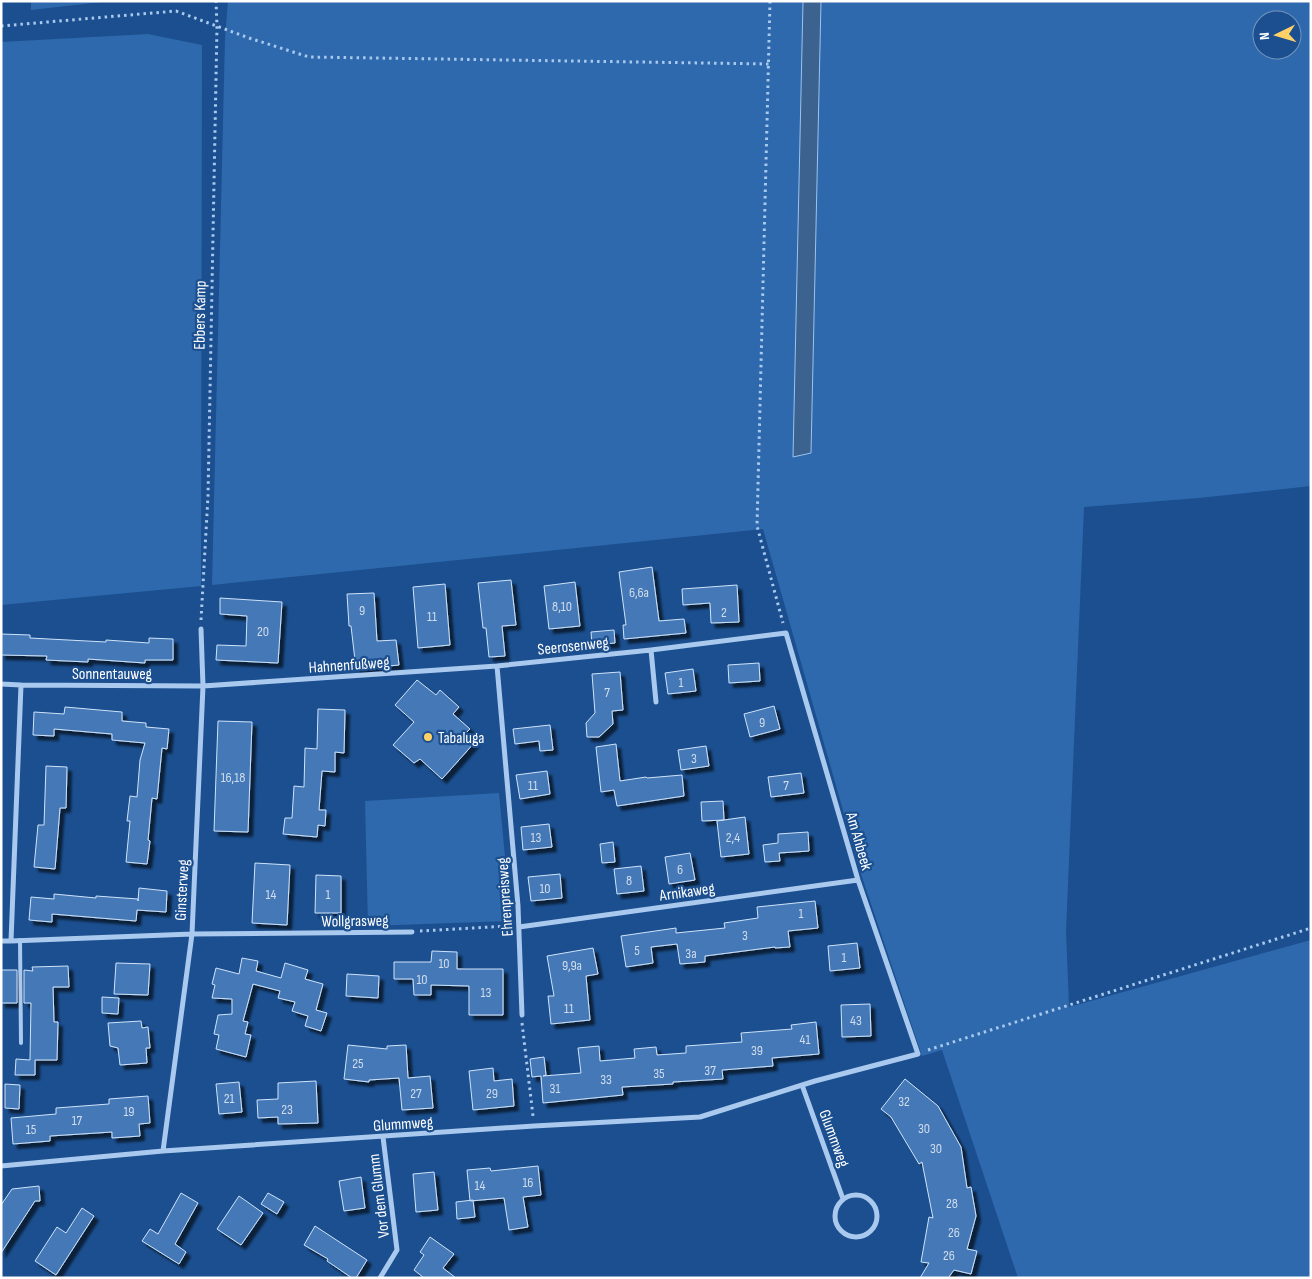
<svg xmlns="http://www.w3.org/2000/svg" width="1312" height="1279" viewBox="0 0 1312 1279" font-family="'Sofia Sans Condensed',sans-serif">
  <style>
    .green { fill: #2e69ad; fill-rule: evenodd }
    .water { fill: #3c6290; stroke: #9cc4f0 }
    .building { fill: #4478b7; stroke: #cfe3fa; filter: url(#shadow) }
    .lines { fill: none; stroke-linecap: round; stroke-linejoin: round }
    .path { stroke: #a9c9ee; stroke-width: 3; stroke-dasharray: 2.5 4; stroke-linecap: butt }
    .lane { stroke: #a9c9ee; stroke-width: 4 }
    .street { stroke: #a9c9ee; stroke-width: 5 }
    .poi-dot { fill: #ffd166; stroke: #1b4f8f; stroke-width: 2 }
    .labels { text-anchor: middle; stroke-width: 4.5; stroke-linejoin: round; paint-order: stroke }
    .number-label { font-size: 14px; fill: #d0dded }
    .street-label { font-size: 16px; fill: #fff; stroke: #1b4f8f }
    .poi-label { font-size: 16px; fill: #fff; stroke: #1b4f8f; text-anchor: start }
  </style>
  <defs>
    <filter id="shadow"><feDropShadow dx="4.5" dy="4.5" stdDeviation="1" flood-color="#0009"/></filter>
  </defs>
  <rect width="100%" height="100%" fill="#1b4f8f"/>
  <path class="green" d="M31 1H111L31 10Z
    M228 1H803L793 457 811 453 821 1H1311V486L1199 498 1084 507 1066 931 1069 1007 1311 940V1278H1018L942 1050 922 1056 862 877 763 529 212 585 225 38ZM1262 20H1292V50H1262Z
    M148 34 202 45 201 586 1 605V42Z
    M499 793 511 921 368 926 365 801Z"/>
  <path class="water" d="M803 1H821L811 453 793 457Z"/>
  <path class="building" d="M652 567 659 621 684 619 686 633 624 639 623 625H626L619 572Z
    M511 580 516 625 502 626 505 656 489 657 486 628H483L478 583Z
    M575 582 580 626 549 629 544 586Z
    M445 584 450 645 418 648 413 587Z
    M737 585 739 622 711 623 710 603 683 605 682 589Z
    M374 593 377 641 396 640 399 665 356 669 351 626H349L347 594Z
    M220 598 282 602 278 663 216 660 217 645 246 646 247 616 220 614Z
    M614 630 615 643 592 645 591 632Z
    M1 634 30 635V638L106 642V640L149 643V638L173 639V660H145V663L88 659V662L46 660 47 656 1 655Z
    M759 663 760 681 729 683 728 665Z
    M693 669 696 691 668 694 665 673Z
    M620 672 623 710 612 711 613 724 599 737H587L586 723 595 713 592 674Z
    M417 680 436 695 440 690 459 707 453 714 470 729 465 734 475 742 442 779 420 759 414 763 393 745 414 722 395 705Z
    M774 706 780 729 750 737 744 714Z
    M65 707 122 712V721L146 723V727L169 729 167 749 162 748 157 799 152 798 148 840 150 841 147 864 126 862 130 821H127L130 796 137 797 140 760 145 743 112 740V734L54 729V736L33 735 34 712 64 714Z
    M318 709 345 710 344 753 335 752V772L322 771 319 810H326L325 826 318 825 317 837 283 834 285 818H292L294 786 304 787 305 748 317 749Z
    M218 721 252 722 248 832 214 831Z
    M550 725 553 750 540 751 539 741 515 744 513 729Z
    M616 744 620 781 646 777 647 778 682 775 684 796 617 806 614 790 601 792 596 747Z
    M706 746 709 766 681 770 678 750Z
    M46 766 67 767 66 808H60L55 869 34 867 38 825H44Z
    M547 771 550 794 520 799 516 775Z
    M801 773 804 793 771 797 768 777Z
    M723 801 724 820 702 821 701 802Z
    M745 817 749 854 721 857 717 821Z
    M549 824 552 847 523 850 521 827Z
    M808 832 809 851 779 853 780 861 765 862 763 845 778 843V834Z
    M613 842 615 862 602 863 600 844Z
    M690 853 695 880 669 884 665 857Z
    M255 863 290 865 287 925 252 923Z
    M641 866 644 891 617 894 614 869Z
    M560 874 562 898 531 901 528 877Z
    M316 875 341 876V913H315Z
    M139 888 167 891 166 912 137 910 136 921 52 914V922L29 920 31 897 54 899V894L96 898V896L138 899V901Z
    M815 901 818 928 788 931 790 947 775 948V947L705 956V962L680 964 677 944 651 947 653 963 626 967 621 936 676 928V933L725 928 724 923 758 918 757 907Z
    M857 943 860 968 830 971 828 946Z
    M593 948 598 974 586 976 590 1020 551 1024 548 996H554L547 956Z
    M432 951 457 952V969H503V1015H469V986L431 985V995H414L413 979H394V962H431Z
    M242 958 258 961 256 971 281 978 285 963 308 970 305 979 323 984 316 1010 327 1013 321 1031 305 1026 308 1016 292 1011 295 1002 278 998 280 991 253 984 243 1021 248 1022 245 1034 251 1035 246 1057 216 1049 219 1035 214 1034 218 1015 232 1014V999L212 998 215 985 212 984 216 968 239 974Z
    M116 963 150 964 148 995 114 994Z
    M68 966 69 987H53L54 1022H58L57 1060H35V1075H15L16 1059 30 1060 31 1003H24V970L33 971 32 967Z
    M1 970H17V1003H1Z
    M347 974 379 976 378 998 346 996Z
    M102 997 119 998 118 1014 102 1013Z
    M870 1004 871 1036 842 1037 841 1005Z
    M141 1021 142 1028 148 1027 150 1048H146L147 1063 120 1065 118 1048 110 1046 108 1023Z
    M816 1022 819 1054 772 1058 773 1066 722 1070 723 1079 673 1082V1084L622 1087 623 1095 543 1103 541 1076 532 1077 530 1059 544 1057 546 1075 543 1076 581 1073 578 1048 599 1046 600 1061 635 1058 634 1049 656 1047 657 1055 686 1053V1046L742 1042 741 1033 792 1029 791 1025Z
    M348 1045 387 1049V1046L406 1045 408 1078 430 1076 433 1108 402 1110 399 1078 369 1080V1082L344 1079Z
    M493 1068 494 1081 512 1079 514 1106 473 1110 469 1071Z
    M905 1079 938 1106 961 1147 967 1188 971 1187 976 1216 967 1249 977 1251 971 1274 954 1270 948 1278H920L929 1263 921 1262 929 1217 933 1218 922 1162 919 1164 891 1117 881 1109Z
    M316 1081 318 1123 278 1124V1117L258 1118 257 1100 278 1099V1083Z
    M239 1082 242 1112 219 1114 216 1084Z
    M5 1084 20 1085 19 1109 5 1108Z
    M148 1096 150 1123 139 1124 140 1136 112 1138V1132L50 1136V1141L13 1144 11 1118 56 1114V1108L109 1104V1099Z
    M538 1166 541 1195 523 1197 528 1227 509 1230 504 1198 470 1201 467 1170 490 1168 491 1171Z
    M434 1172 438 1210 416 1212 413 1174Z
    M361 1177 365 1208 344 1211 339 1181Z
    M39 1186 40 1201H35L1 1253V1205L12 1189Z
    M181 1193 198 1203 175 1244 186 1252 179 1264 142 1241 150 1229 158 1234Z
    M268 1193 284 1202 277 1214 261 1204Z
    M239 1196 263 1213 241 1245 217 1229Z
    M473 1200 475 1217 457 1219 456 1202Z
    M82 1208 94 1216 56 1275 35 1261 57 1227 66 1233Z
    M315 1226 367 1260 356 1278H352L327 1261 328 1259 304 1245Z
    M430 1237 454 1254 443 1268 456 1278H424L414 1270 424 1255 420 1252Z"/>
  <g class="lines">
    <path class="path" d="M770 1 757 526 783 623
      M1 26 176 11 249 38 309 57 769 64
      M201 620 208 496 217 26 216 1
      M420 931 509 926
      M522 1023 533 1116
      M928 1050 1311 928"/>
    <path class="lane" d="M20 940 21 1043"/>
    <path class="street" d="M651 650 656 702
      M497 666 518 906 522 1015
      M1 684 21 685
      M519 927 858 880
      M1 941H11
      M802 1085 843 1199
      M163 1151 192 934 203 686 201 629
      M1 1166 163 1151 534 1126 700 1117 815 1081 918 1054 858 880 786 633 651 650 497 666 364 675 203 686 21 685 11 941 192 934 412 932
      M835 1216a21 21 0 1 1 42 0a21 21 0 1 1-42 0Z
      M380 1278 397 1250 383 1137"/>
  </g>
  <circle class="poi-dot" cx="428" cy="737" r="5"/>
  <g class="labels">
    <g class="number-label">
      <text x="639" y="597">6,6a</text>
      <text x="562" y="611">8,10</text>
      <text x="362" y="615">9</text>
      <text x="724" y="617">2</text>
      <text x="432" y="621">11</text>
      <text x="263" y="636">20</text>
      <text x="681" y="687">1</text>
      <text x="607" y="697">7</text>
      <text x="762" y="727">9</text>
      <text x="694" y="763">3</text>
      <text x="233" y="782">16,18</text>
      <text x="533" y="790">11</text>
      <text x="786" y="790">7</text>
      <text x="536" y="842">13</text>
      <text x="733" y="842">2,4</text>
      <text x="680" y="874">6</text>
      <text x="629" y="885">8</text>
      <text x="545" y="893">10</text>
      <text x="271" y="899">14</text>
      <text x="328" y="899">1</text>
      <text x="801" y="918">1</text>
      <text x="745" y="940">3</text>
      <text x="637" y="955">5</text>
      <text x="691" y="958">3a</text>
      <text x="844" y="962">1</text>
      <text x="444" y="968">10</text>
      <text x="572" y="970">9,9a</text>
      <text x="422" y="984">10</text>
      <text x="486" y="997">13</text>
      <text x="569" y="1013">11</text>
      <text x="856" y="1025">43</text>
      <text x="805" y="1044">41</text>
      <text x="757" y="1055">39</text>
      <text x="358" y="1068">25</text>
      <text x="710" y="1075">37</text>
      <text x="659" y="1078">35</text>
      <text x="606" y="1084">33</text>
      <text x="555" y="1093">31</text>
      <text x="416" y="1098">27</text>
      <text x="492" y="1098">29</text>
      <text x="229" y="1103">21</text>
      <text x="904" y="1106">32</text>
      <text x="287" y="1114">23</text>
      <text x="129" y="1116">19</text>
      <text x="77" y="1125">17</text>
      <text x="924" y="1133">30</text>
      <text x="31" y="1134">15</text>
      <text x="936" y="1153">30</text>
      <text x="528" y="1187">16</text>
      <text x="480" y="1190">14</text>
      <text x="952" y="1208">28</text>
      <text x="954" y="1237">26</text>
      <text x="949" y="1260">26</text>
    </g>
    <g class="street-label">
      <text transform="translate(199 315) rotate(-89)" y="6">Ebbers Kamp</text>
      <text transform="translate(573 645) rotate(-6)" y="6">Seerosenweg</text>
      <text transform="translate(349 664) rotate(-4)" y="6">Hahnenfußweg</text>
      <text x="112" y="679">Sonnentauweg</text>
      <text transform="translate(860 841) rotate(74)" y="6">Am Ahbeek</text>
      <text transform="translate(181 890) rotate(-87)" y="6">Ginsterweg</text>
      <text transform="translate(687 891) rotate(-8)" y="6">Arnikaweg</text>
      <text transform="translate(504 897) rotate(-94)" y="6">Ehrenpreisweg</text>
      <text transform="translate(355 920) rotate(-1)" y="6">Wollgrasweg</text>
      <text transform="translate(403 1123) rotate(-4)" y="6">Glummweg</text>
      <text transform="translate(835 1138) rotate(70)" y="6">Glummweg</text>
      <text transform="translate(378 1196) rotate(-97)" y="6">Vor dem Glumm</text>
    </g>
    <g class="poi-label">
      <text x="438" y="743">Tabaluga</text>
    </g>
  </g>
  <rect width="1312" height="1279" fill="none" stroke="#ffffff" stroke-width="5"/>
  <g transform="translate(1277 35) rotate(265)"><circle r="24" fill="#1b4f8f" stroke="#7695bc"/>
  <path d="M0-4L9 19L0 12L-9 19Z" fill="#ffd166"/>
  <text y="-8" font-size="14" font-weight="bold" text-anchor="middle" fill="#ffffff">N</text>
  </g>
</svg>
